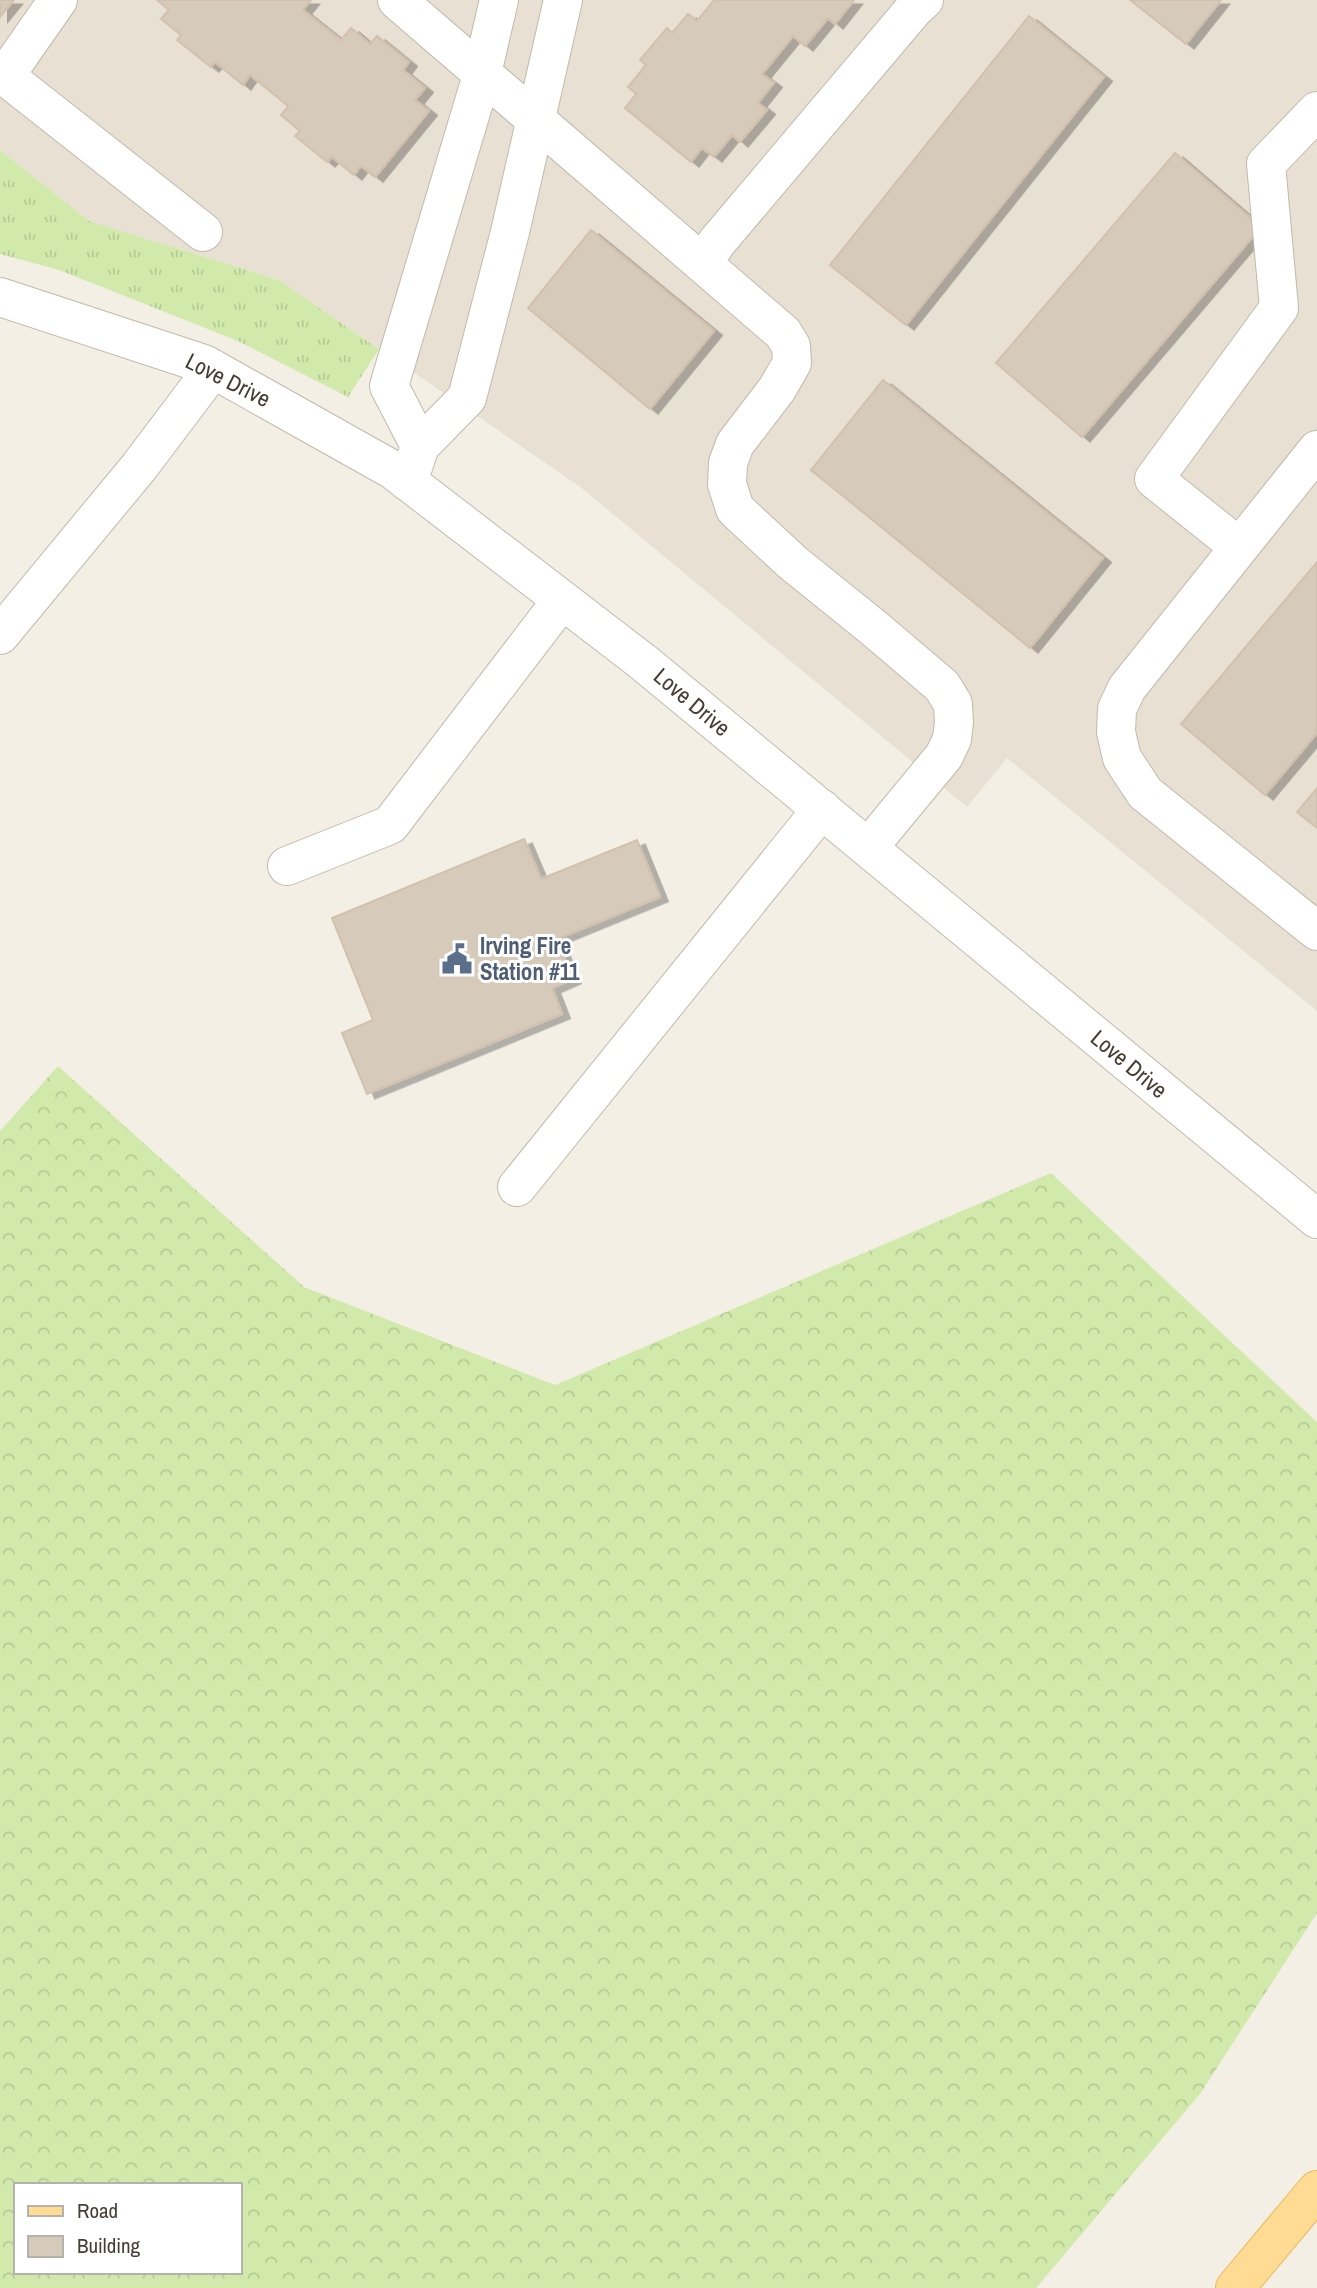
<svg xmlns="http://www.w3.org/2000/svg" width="1317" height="2288" viewBox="0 0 1317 2288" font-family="'Archivo Narrow',sans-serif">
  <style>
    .residential { fill: #e8e0d3 }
    .grass { fill: url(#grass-tufts) }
    .forest { fill: url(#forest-crowns); fill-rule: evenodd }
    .building { fill: #d6caba; stroke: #d1c1ad; stroke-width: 2; filter: url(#shadow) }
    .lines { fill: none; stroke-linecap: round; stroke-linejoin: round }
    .minor-casing { stroke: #c2b9aa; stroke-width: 40 }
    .major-casing { stroke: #e9b95d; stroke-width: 40 }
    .minor { stroke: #fff; stroke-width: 38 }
    .major { stroke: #ffdb93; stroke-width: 38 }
    .labels { text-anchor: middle; stroke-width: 6; stroke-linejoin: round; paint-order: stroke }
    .street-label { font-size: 23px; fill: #463e34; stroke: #fff }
    .service-label { font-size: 23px; font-weight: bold; fill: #4e5e75; stroke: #fff; text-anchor: start }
  </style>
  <defs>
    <pattern id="grass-tufts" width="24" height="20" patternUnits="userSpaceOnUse" patternTransform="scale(1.75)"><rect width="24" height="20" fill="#d1eaac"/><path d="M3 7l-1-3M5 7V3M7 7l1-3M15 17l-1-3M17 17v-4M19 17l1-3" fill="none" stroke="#b5ca95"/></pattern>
    <pattern id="forest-crowns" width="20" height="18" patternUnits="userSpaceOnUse" patternTransform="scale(1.75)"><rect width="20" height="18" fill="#d1eaac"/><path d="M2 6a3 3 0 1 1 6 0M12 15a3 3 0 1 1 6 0" fill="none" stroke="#b5ca95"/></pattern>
    <filter id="shadow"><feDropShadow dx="8" dy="4.5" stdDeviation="0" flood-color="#0004"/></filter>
  </defs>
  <rect width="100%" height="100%" fill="#f3efe5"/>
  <path class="residential" d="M0 0H1317V1011L1007 758 967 807 579 486 279 280 89 221 0 150Z"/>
  <path class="grass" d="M0 150 89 221 279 280 379 349 348 397 238 341 59 270 0 254Z"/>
  <path class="forest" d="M58 1066 304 1287 555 1385 1051 1173 1317 1422V1913L1200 2094 1036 2288H0V1131ZM16 2185H240V2272H16Z"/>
  <path class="building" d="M0 0H14L0 17Z
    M157 0H311L303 10 341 40 351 28 370 44 377 36 409 62 403 70 425 88 415 100 429 111 375 177 361 166 354 175 332 157 327 162 295 136 300 131 281 115 288 106 250 75 243 85 215 62 211 67 177 40 181 35 161 19 169 10Z
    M714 0H854L835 24 828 18 805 46 793 36 762 74 774 83 758 103 767 110 740 142 732 135 714 157 702 148 691 162 625 108 636 94 628 87 646 65 640 60 667 28 672 33 688 14 697 21Z
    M1130 0H1221L1186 44Z
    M1029 16 1104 77 906 325 830 265Z
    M1175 153 1261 227 1082 437 996 363Z
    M591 230 714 331 650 409 528 308Z
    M883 380 1103 558 1030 648 811 470Z
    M1317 562V733L1265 795 1181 724Z
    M1317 788V828L1297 812Z
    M524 839 541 879 637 840 660 897 557 939 573 979 552 988 562 1014 367 1094 342 1033 373 1020 332 918Z"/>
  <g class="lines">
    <g class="minor-casing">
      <path id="minor" d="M58 0 5 76 203 232
        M397 0 783 333 791 346 792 363 777 389 735 444 728 463 727 484 735 509 792 562 875 629 942 686 953 704 954 722 952 739 944 756 868 848
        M703 263 717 242 914 9 924 0
        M0 297 204 364 393 470 643 662 1317 1219
        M420 446 389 386 480 82 499 0
        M1317 450 1127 688 1117 709 1116 732 1122 758 1145 793 1317 931
        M408 482 420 446 467 398 510 232 563 0
        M1239 547 1154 479 1279 308 1266 164 1317 111
        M0 635 139 467 213 369
        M287 866 390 825 562 600
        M517 1187 822 809"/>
    </g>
    <g class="major-casing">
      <path id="major" d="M1235 2288 1317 2190"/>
    </g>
    <use href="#minor" class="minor"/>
    <use href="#major" class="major"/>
  </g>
  <defs>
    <g id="civic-bare" transform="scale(2.415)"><path d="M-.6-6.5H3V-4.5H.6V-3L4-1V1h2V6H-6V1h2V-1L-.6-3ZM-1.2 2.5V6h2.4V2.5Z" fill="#5c6f8a" stroke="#fff" stroke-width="2.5" paint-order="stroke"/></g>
  </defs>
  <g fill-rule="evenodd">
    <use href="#civic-bare" x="457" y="959"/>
  </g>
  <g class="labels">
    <g class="street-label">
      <text transform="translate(228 380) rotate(27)" y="8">Love Drive</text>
      <text transform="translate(692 702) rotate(40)" y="8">Love Drive</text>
      <text transform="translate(1129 1064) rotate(40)" y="8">Love Drive</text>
    </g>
    <g class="service-label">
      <text x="480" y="954">Irving Fire<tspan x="480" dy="26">Station #11</tspan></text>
    </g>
  </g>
  <rect x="14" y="2183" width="228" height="91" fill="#ffffff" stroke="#b5b2ae" stroke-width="2"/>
  <rect x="28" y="2206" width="35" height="10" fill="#ffdb93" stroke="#b5b2ae" stroke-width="2"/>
  <text x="77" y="2218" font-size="21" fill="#463e34">Road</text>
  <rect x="28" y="2236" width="35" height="21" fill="#d6caba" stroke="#b5b2ae" stroke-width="2"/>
  <text x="77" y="2253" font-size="21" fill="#463e34">Building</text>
</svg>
